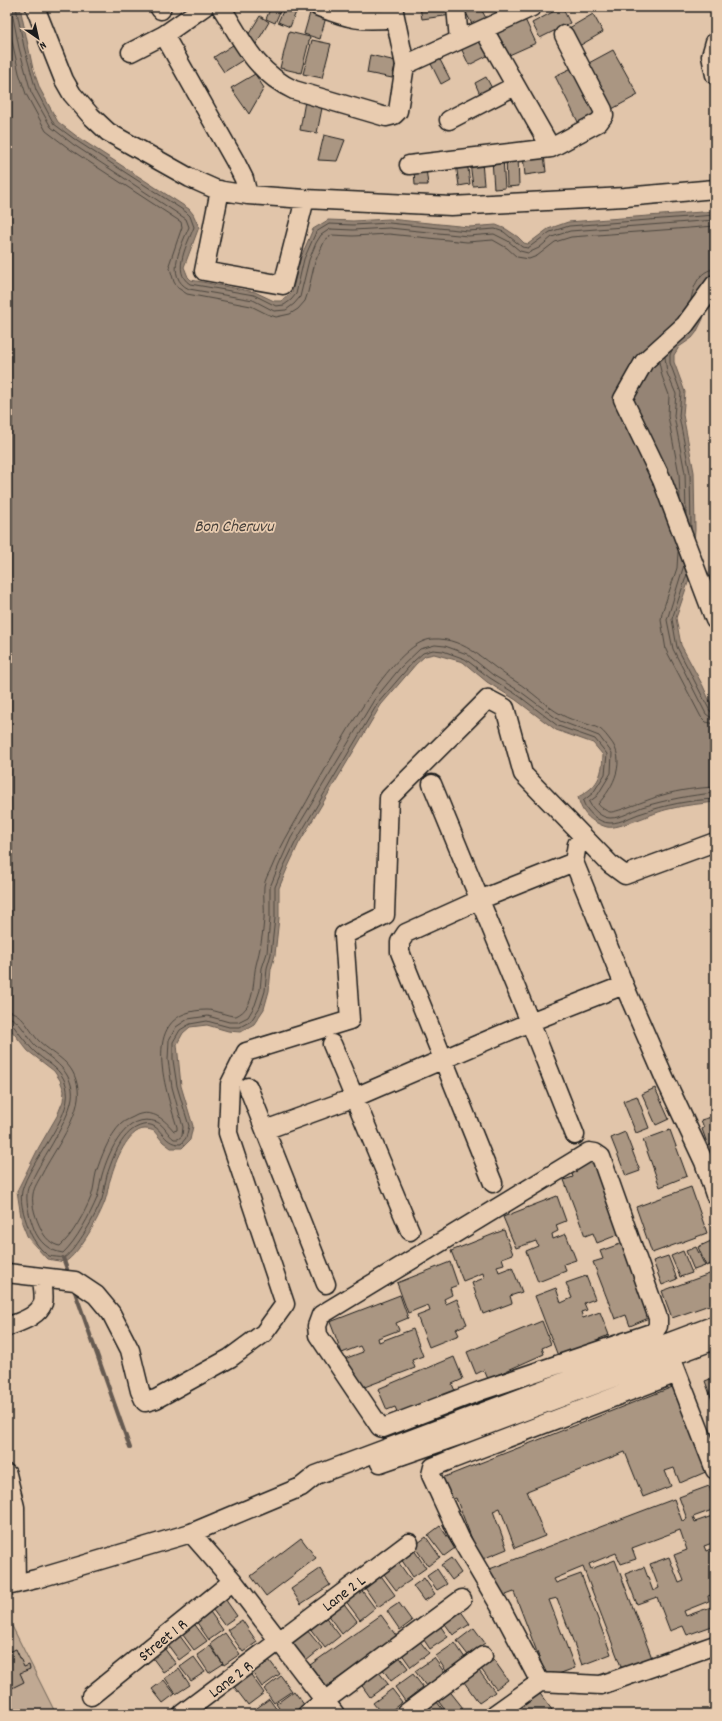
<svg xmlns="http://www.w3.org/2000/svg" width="722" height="1721" viewBox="0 0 722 1721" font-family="Dekko,sans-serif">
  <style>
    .green { fill: #c0a993; stroke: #6e6258 }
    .water { fill: #958474; stroke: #655a51 }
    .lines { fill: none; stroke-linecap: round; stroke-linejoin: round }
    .shore { stroke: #4c463f; stroke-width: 1 }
    .stream { stroke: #655a51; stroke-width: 4 }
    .building { fill: #aa9682; stroke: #1c1c1c }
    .minor-casing { stroke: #1c1c1c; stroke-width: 21 }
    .minor { stroke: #e9ccb0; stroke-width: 18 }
    .labels { text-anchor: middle; stroke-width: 3.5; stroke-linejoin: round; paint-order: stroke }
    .street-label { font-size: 16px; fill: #1c1c1c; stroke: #e9ccb0 }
    .water-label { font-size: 17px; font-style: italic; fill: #46403b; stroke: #e9ccb0 }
  </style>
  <rect width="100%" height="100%" fill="#e1c5aa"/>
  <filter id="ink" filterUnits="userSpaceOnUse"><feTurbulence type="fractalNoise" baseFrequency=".025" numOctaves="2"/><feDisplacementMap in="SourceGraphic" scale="8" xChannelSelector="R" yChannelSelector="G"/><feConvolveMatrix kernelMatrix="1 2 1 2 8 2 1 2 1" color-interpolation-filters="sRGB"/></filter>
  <g filter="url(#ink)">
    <path class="green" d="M7 1616 56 1714H7Z"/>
    <path class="water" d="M7 7H20L33 69 40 89 58 122 79 138 189 209 193 214 199 227 184 267 188 277 191 280 255 292 274 301H282L292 292 301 257 313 229 328 220 353 221 389 219 469 227 496 225 506 229 518 237 524 243 528 244 548 229 568 222 715 211V282L707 293 703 319 696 333 692 338 679 347 674 355V362L685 392 683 415 694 472 695 530 692 571 676 618 681 645 703 686 715 713V802C700 804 684 805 669 809 654 812 618 830 607 827 603 826 599 824 595 822 585 816 581 809 578 797 598 786 602 777 603 755L593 743 556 730 516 700 487 682 463 662 434 654 425 656 416 664 381 705 299 843 287 869 279 888V918L275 955 271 969 269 991 264 1009 254 1024 240 1032 228 1031 207 1025 190 1027 183 1033 177 1044 181 1086 193 1126 190 1140 182 1148H171L163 1142 154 1131C152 1130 148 1129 145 1129 128 1129 115 1162 111 1177 108 1184 108 1193 105 1201 100 1216 79 1254 65 1262L47 1259 28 1238 22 1223 17 1191 39 1147 57 1116 63 1101 64 1091 60 1080 54 1071 28 1051 7 1025Z"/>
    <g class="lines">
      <path class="shore" d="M11 7 19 48 31 92 51 127 74 145 186 219 189 227C182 244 164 277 189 289L253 300 274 311 286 310 294 304 300 297 309 260 316 243 321 235 330 229 353 230 389 228 468 236 494 234 508 241 520 251 528 253 539 248 552 237 570 231 715 220
        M16 7 24 47 36 90 54 124 77 141 186 212 190 216 194 227C188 243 171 272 190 284L254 295 276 306 284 305 291 300 296 294 304 259 316 232 329 224 353 225 389 223 468 231 495 229 504 232 522 247 528 248 550 232 569 226 715 215
        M7 18 19 73 26 94 46 131 71 150 181 222 182 227 169 265 174 282 178 288 187 294 251 306 267 314 276 317 290 314 298 309 305 301 308 292 315 262 325 240 332 235 353 236 389 234 467 242 493 240 507 248 517 257 529 259 537 256 555 242 571 237 715 226
        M691 300C693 287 699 270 715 269
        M672 350 670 355V363L681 393 679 416 690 473 691 528
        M665 357 667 373 676 394 674 416 685 473 686 514
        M659 362 662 376 669 395 668 416 679 474 680 498
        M678 552 677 568 662 613 661 620 666 650 701 717 706 722 715 724
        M684 565 667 620 673 649 706 714 710 717 715 718
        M687 574 672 619 677 647 710 711 715 713
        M7 1011C23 1012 29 1031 39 1041 57 1058 74 1061 78 1089 82 1114 53 1152 42 1174 39 1180 34 1187 33 1194 31 1205 36 1219 41 1229 44 1237 52 1245 60 1246 72 1236 85 1212 91 1197 94 1189 94 1181 96 1173 101 1157 109 1136 121 1124 125 1120 132 1118 137 1115 153 1109 165 1120 174 1131L177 1130V1127C165 1088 138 1010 207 1010 217 1010 226 1016 236 1016 256 1007 252 983 256 965 260 950 263 935 264 919 265 908 263 897 264 886 265 880 268 874 271 869 282 842 298 818 312 792 332 759 392 640 433 639 466 637 489 666 515 681 532 691 545 706 562 715 574 722 588 723 600 729 604 732 607 736 610 740 627 760 614 787 598 804 600 807 606 811 610 812 616 813 654 797 663 795 679 790 698 788 715 787
        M7 1017C20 1018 27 1038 36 1046 52 1060 68 1067 72 1089 76 1110 45 1154 35 1174 32 1180 27 1187 27 1194 26 1205 30 1218 34 1229 39 1242 49 1251 63 1253 76 1241 90 1215 97 1198 99 1191 100 1182 102 1175 109 1151 126 1111 157 1122 164 1125 168 1135 174 1139H178L182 1136 183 1127 172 1087 168 1060 169 1040 176 1027 188 1019 208 1016 229 1022H238L248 1017 255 1005 260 990 262 968 267 953 270 918V887L279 865 291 838 374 700 400 668 420 649 435 645 445 646 467 654 493 675 521 692 560 721 599 736 612 753 611 773 597 796 589 802C593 810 602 818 610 818 622 818 632 811 642 807 666 800 690 795 715 793
        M7 1022 12 1024C18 1032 24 1040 31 1048 44 1063 64 1067 67 1090 72 1118 29 1162 22 1191 19 1204 26 1221 30 1232 33 1240 42 1252 49 1256 53 1257 60 1257 64 1258 77 1249 96 1215 102 1199 104 1192 105 1183 107 1175 113 1157 122 1130 143 1125 162 1121 161 1145 181 1144L186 1138 189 1126 177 1086 173 1060V1042L180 1030 190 1024 207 1021 229 1027H240L251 1021 260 1007 265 991 267 968 271 954 275 918V887L283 868 296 841 378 703 414 661 423 653 433 650 443 651 465 659 490 678 519 696 558 726 595 739 607 754 605 774 593 793 583 801C586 811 598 823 610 823 622 823 631 816 642 813 665 805 690 800 715 799"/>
      <path class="stream" d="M63 1258 67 1269
        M75 1292 130 1448"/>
    </g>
    <path class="building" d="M271 7H282L275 23 266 19Z
      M285 7H298L290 27 278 22Z
      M420 7H451L452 15 422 19Z
      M463 7H480L487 20 473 26Z
      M562 7 570 23 540 38 532 23Z
      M310 13 326 17 320 39 304 34Z
      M593 14 603 32 574 49 564 31Z
      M523 15 536 43 507 56 495 28Z
      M260 16 269 22 255 46 245 40Z
      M289 32 310 37 301 73 280 68Z
      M483 34 493 53 469 65 460 46Z
      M312 40 331 44 322 78 303 74Z
      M236 43 246 58 224 72 214 57Z
      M613 50 638 95 612 109 587 64Z
      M370 55 396 61 392 78 367 73Z
      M438 56 450 79 441 84 429 60Z
      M574 67 600 118 581 128 555 76Z
      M255 74 264 88 249 114 231 88Z
      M486 77 494 92 482 99 475 83Z
      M305 101 323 103 317 133 300 130Z
      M324 135 345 140 337 161 318 160Z
      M544 154 546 172 525 175 523 156Z
      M506 155H518L519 186 507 187Z
      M503 158 505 188 494 189 492 159Z
      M467 161 470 184 459 186 456 163Z
      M482 162 484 185 473 186 470 163Z
      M426 168 428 185H415L414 169Z
      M655 1088 669 1119 656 1125 642 1094Z
      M637 1096 649 1128 636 1133 623 1101Z
      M715 1116V1143L708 1146 702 1129 704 1128 701 1120Z
      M670 1130 687 1176 660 1187 643 1140Z
      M625 1132 640 1171 626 1176 611 1138Z
      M592 1159 620 1234 597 1243 593 1233 585 1236 564 1180 573 1177 570 1168Z
      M691 1187 707 1233 652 1253 636 1207Z
      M557 1196 566 1221 556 1225 558 1231 552 1234 553 1239 566 1234 576 1260 564 1264 566 1271 538 1282 526 1251 538 1246 536 1241 516 1248 503 1217Z
      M504 1230 513 1254 502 1258 504 1264 497 1266 499 1272 512 1267 522 1292 510 1296 512 1303 483 1314 472 1283 484 1278 483 1273 463 1281 451 1251Z
      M711 1241 715 1251V1262L706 1266 698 1247Z
      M623 1243 651 1317 630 1326 626 1315 615 1319 593 1262 603 1259 600 1251Z
      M696 1247 705 1266 694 1270 686 1251Z
      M683 1251 692 1273 680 1277 671 1256Z
      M668 1256 677 1279 662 1285 653 1261Z
      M450 1262 458 1285 450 1288 452 1295 444 1299 446 1304 457 1299 467 1324 456 1329 459 1335 429 1347 417 1316 430 1311 428 1305 408 1313 397 1283Z
      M715 1272V1303L672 1318 662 1291Z
      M586 1276 595 1299 584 1303 587 1310 581 1312 583 1318 600 1312 609 1335 599 1339 602 1346 558 1356 535 1296 556 1288 561 1303 572 1298 566 1283Z
      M400 1295 408 1318 396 1323 399 1330 378 1338 379 1342 413 1329 423 1356 412 1360 415 1368 362 1388 344 1359 363 1352 360 1346 342 1353 330 1322Z
      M542 1321 551 1344 542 1348 544 1354 488 1379 484 1370 476 1374 467 1352Z
      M454 1357 463 1379 452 1384 455 1391 399 1416 395 1407 387 1410 378 1389Z
      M715 1377V1408L705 1381Z
      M675 1386 708 1471 680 1483 674 1468 665 1471 671 1486 643 1497 625 1452 527 1491 545 1536 515 1548 500 1508 493 1511 507 1549 480 1560 456 1498 451 1500 442 1478Z
      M709 1486 715 1502V1509L693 1517 695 1522 715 1515V1542L704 1546 706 1551 715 1547V1594L708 1596 709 1601 684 1611 686 1616 711 1607 715 1616V1625L687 1635 683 1626 670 1631 657 1597 637 1604 625 1574 644 1567 653 1591 659 1588 650 1564 669 1557 679 1583 684 1581 674 1555 687 1550 680 1530 632 1548 636 1559 621 1564 616 1553 589 1564 591 1569 615 1560 652 1658 622 1669 583 1567 554 1579 556 1583 581 1574 611 1654 582 1665 557 1598 549 1600 575 1668 547 1678 514 1592 498 1598 487 1570 674 1499 682 1521 687 1519 679 1497Z
      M440 1526 455 1548 444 1556 428 1535Z
      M426 1537 440 1557 428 1566 414 1546Z
      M301 1538 316 1558 266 1596 251 1576Z
      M412 1547 426 1568 413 1577 399 1556Z
      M451 1558 461 1573 452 1580 441 1565Z
      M396 1559 411 1580 396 1590 381 1570Z
      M320 1569 330 1585 301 1604 291 1589Z
      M437 1569 447 1584 437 1590 427 1576Z
      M379 1573 395 1595 378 1607 363 1585Z
      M424 1578 435 1594 424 1601 413 1586Z
      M360 1588 375 1608 360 1620 345 1600Z
      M223 1596 237 1616 224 1625 210 1606Z
      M342 1601 357 1621 342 1634 326 1613Z
      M399 1603 412 1621 400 1630 387 1611Z
      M208 1609 223 1630 209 1640 194 1618Z
      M460 1610 470 1624 453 1635 443 1621Z
      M324 1615 340 1636 325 1648 309 1627Z
      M381 1615 397 1637 326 1687 310 1665Z
      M242 1620 257 1642 243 1652 227 1630Z
      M193 1622 207 1641 194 1650 180 1631Z
      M439 1624 448 1637 430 1649 422 1637Z
      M474 1628 485 1643 468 1655 457 1641Z
      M306 1629 322 1648 306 1661 290 1642Z
      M177 1632 191 1651 179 1660 165 1641Z
      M225 1633 240 1654 224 1665 210 1644Z
      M419 1640 429 1653 411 1667 401 1653Z
      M455 1643 465 1658 446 1671 436 1656Z
      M161 1644 176 1664 163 1672 149 1653Z
      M210 1646 223 1664 209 1673 197 1655Z
      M16 1649 24 1667 29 1665 30 1669 20 1673 24 1682 8 1690 10 1696 7 1697V1653Z
      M398 1655 408 1668 391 1681 382 1668Z
      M194 1657 205 1672 191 1681 180 1667Z
      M434 1658 445 1673 426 1686 415 1671Z
      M269 1660 280 1674 262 1687 252 1672Z
      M494 1660 508 1680 496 1689 481 1669Z
      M179 1669 190 1685 176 1694 165 1678Z
      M378 1671 388 1684 370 1697 360 1683Z
      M479 1671 495 1692 479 1703 464 1682Z
      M249 1672 264 1693 248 1705 232 1684Z
      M413 1674 423 1687 405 1701 395 1687Z
      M281 1676 292 1691 274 1703 264 1689Z
      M164 1680 175 1694 163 1703 152 1689Z
      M392 1689 402 1702 387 1714H382L373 1703Z
      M448 1689 463 1708 455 1714H448L436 1698Z
      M294 1691 305 1706 294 1714H283L276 1704Z
      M538 1691 555 1714H505Z
      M434 1698 446 1714H430L424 1706Z
      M269 1699 280 1714H256L253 1711Z
      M601 1708 606 1714H593Z"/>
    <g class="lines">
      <g class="minor-casing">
        <path id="minor" d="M35 7 64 80 72 94 91 116 108 132 190 178 217 190 248 195 305 199 451 206 625 197 715 189
          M159 7 161 10
          M221 7C243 41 255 72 294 90L386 117 394 115 398 111 405 65 532 7
          M319 7C349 19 362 22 395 18
          M393 7 405 65
          M456 7 459 40
          M484 30 551 148
          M164 35 235 161 244 179 248 195
          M715 42 711 56 715 75
          M131 52 164 35 204 7
          M449 120 515 86
          M409 165 551 148 599 122 604 115 603 110 564 35
          M220 190 204 271 283 285 305 199
          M715 284 685 325 644 362 623 399 662 480 715 620
          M432 784 530 1022 575 1135
          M577 844 574 862 624 985 665 1079 704 1162 715 1195
          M332 1044 410 1231
          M248 1087 326 1284
          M265 1130 353 1098 530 1022 624 985
          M589 1152 595 1153 601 1157 658 1318V1326L654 1332 480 1391 383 1428 380 1427 318 1335 317 1326 321 1315Z
          M493 1183 400 952V942L406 933 479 900 574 862
          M7 1273 75 1281 96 1295 111 1313 130 1350 140 1391 145 1402 156 1399 230 1358 264 1333 285 1304 228 1133 230 1084 246 1052 350 1020 344 935 385 915 389 798 488 699 505 708 523 774 610 864 625 875 715 842
          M7 1327C19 1322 38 1317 43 1303 45 1296 42 1284 42 1277
          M673 1362 715 1470
          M677 1373 450 1460 433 1467 431 1475 460 1538 501 1608 540 1682 601 1685 715 1645
          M380 1463 458 1436 715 1340
          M7 1474 15 1507 16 1584
          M191 1533 233 1581 335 1714
          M7 1586 36 1579 191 1533 301 1487 316 1475 715 1325
          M91 1696 233 1581
          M182 1714 409 1543
          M307 1714 462 1599
          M405 1714 483 1656
          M495 1714 540 1682"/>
      </g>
      <use href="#minor" class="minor"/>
    </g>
  </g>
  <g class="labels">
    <g class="street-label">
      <text transform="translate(343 1592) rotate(-37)" y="6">Lane 2 L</text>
      <text transform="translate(162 1639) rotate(-39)" y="6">Street 1 R</text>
      <text transform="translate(230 1678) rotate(-37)" y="6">Lane 2 R</text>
    </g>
    <g class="water-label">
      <text x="234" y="531">Bon Cheruvu</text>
    </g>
  </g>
  <rect width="722" height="1721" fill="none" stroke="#e9ccb0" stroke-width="24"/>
  <rect x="12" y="12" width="698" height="1697" fill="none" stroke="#1c1c1c" stroke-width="1.5" filter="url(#ink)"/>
  <g transform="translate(38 38) rotate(146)" stroke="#e9ccb0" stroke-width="3" paint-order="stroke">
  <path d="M0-3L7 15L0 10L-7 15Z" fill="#1c1c1c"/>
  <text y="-6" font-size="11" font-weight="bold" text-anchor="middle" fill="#1c1c1c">N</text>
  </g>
</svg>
